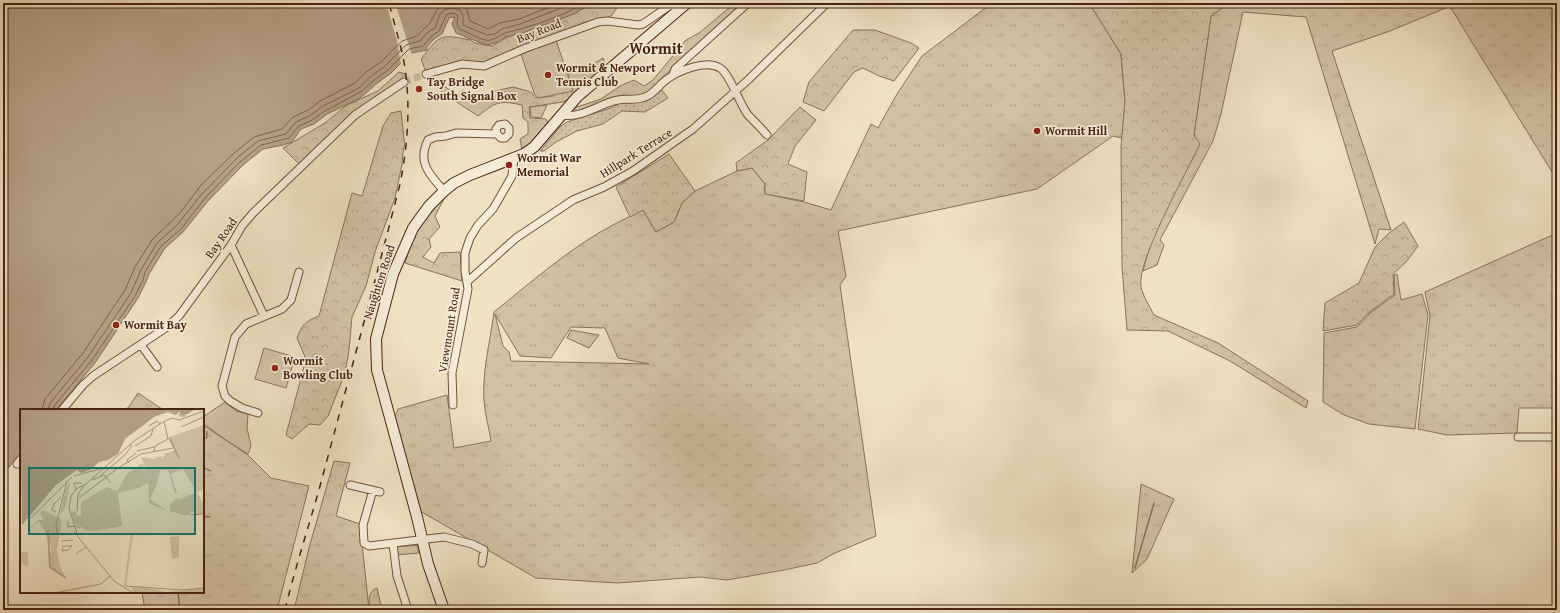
<svg xmlns="http://www.w3.org/2000/svg" width="1560" height="613" viewBox="0 0 1560 613" font-family="'Gentium Book Plus',serif">
  <style>
    .grass { fill: url(#grass-tufts); stroke: #8c725c; fill-rule: evenodd }
    .forest { fill: url(#forest-crowns); stroke: #8c725c }
    .park { fill: #d2c2a5; stroke: #8c725c }
    .garden { fill: url(#garden-dots); stroke: #8c725c }
    .water { fill: #b6a187; stroke: #8a6f59 }
    .pier { fill: #efe2c3 }
    .lines { fill: none; stroke-linecap: round; stroke-linejoin: round }
    .shore { stroke: #7e624d; stroke-width: 1 }
    .stream { stroke: #8a6f59; stroke-width: 1.5 }
    .street-tunnel { stroke: #cdbca0; stroke-width: 7; stroke-dasharray: 7 3.5; stroke-linecap: butt }
    .street-casing { stroke: #71533f; stroke-width: 9 }
    .secondary-casing { stroke: #472313; stroke-width: 12 }
    .street { stroke: #f5ecd8; stroke-width: 7 }
    .secondary { stroke: #f5ecd8; stroke-width: 10 }
    .rail { stroke: #472313; stroke-width: 1.5; stroke-dasharray: 7 7; stroke-linecap: butt }
    .poi-dot { fill: #8f2418; stroke: #f5ecd8; stroke-width: 1.5 }
    .labels { text-anchor: middle; stroke-width: 3.5; stroke-linejoin: round; paint-order: stroke }
    .street-label { font-size: 12px; fill: #472313; stroke: #f5ecd8 }
    .poi-label { font-size: 12px; font-weight: bold; fill: #472313; stroke: #f5ecd8; text-anchor: start }
    .district-label { font-size: 16px; font-weight: bold; fill: #472313; stroke: #f5ecd8 }
    .inset-river { fill: none; stroke: #b6a187; stroke-width: 2 }
    .inset-road { fill: none; stroke: #ac967d; stroke-width: 1 }
    .view { fill: #0f766e; fill-opacity: 0.15; stroke: #0f766e; stroke-width: 2 }
    .inset-edge { fill: none; stroke: #472313; stroke-width: 2 }
  </style>
  <defs>
    <pattern id="grass-tufts" width="24" height="20" patternUnits="userSpaceOnUse"><rect width="24" height="20" fill="#d2c2a5"/><path d="M3 7l-1-3M5 7V3M7 7l1-3M15 17l-1-3M17 17v-4M19 17l1-3" fill="none" stroke="#b6a68d"/></pattern>
    <pattern id="forest-crowns" width="20" height="18" patternUnits="userSpaceOnUse"><rect width="20" height="18" fill="#d2c2a5"/><path d="M2 6a3 3 0 1 1 6 0M12 15a3 3 0 1 1 6 0" fill="none" stroke="#b6a68d"/></pattern>
    <pattern id="garden-dots" width="8" height="8" patternUnits="userSpaceOnUse"><rect width="8" height="8" fill="#d2c2a5"/><path d="M2 2h.1M6 6h.1" fill="none" stroke="#b6a68d" stroke-width="1.8" stroke-linecap="round"/></pattern>
  </defs>
  <rect width="100%" height="100%" fill="#efe2c3"/>
  <filter id="stains"><feTurbulence type="fractalNoise" baseFrequency=".005" numOctaves="4"/><feColorMatrix values="0 0 0 0 .2 0 0 0 0 .09 0 0 0 0 .02 0 0 0 .5 -.17"/></filter>
  <radialGradient id="worn" r=".72"><stop offset=".6" stop-color="#630" stop-opacity="0"/><stop offset="1" stop-color="#630" stop-opacity=".3"/></radialGradient>
  <path class="grass" d="M992 3H1089L1121 54 1125 101 1122 138 1113 136 1037 189 838 231 846 276 840 285 876 536 835 553 817 563 784 570 727 580 700 577 617 583 536 578 420 511 394 420 398 409 447 395 454 448 491 441C489 428 485 415 484 401 482 372 490 342 494 312 525 287 555 261 589 239 606 228 624 219 643 210L656 232 674 222 682 203 695 191 737 171 752 168 765 184 764 188 765 194 804 202 831 210 871 124 878 128 897 94 922 56ZM495 314 520 356 551 358 571 327 605 328 618 358 649 364 511 361 509 352 503 346Z
    M1229 3H1446L1448 7 1390 31 1332 51 1391 230 1379 229 1375 244 1306 17 1243 12 1221 114 1213 141 1160 240 1164 245 1157 265 1143 271 1150 245 1194 135 1211 16Z
    M1448 3H1557V180L1449 5Z
    M1557 233V408H1519L1517 433 1447 435 1418 429 1430 316 1425 292Z
    M1397 274 1401 300 1422 294 1428 315 1415 429 1369 424 1344 415 1323 402 1324 333 1357 327 1370 313 1395 295 1394 275Z
    M571 330 599 335 589 348 567 338Z
    M138 393 162 409 161 410H121L128 408Z
    M203 425 248 455 271 478 309 486 277 610H145L142 592H203V517H210L203 516V468L211 471 203 467V439L207 438V431L206 438H203Z
    M334 461 350 463 336 516 360 524 369 610H294L309 548Z
    M1141 484 1174 499 1147 559 1132 573Z
    M417 545 419 553 396 555 395 547Z
    M377 588 382 610H370C369 601 367 592 377 588Z"/>
  <path class="forest" d="M594 3H622L619 5 611 16 573 28 486 63 426 72 421 59C441 34 439 34 471 40L474 43 492 46 505 38 573 14Z
    M735 3H746L690 51 648 92 641 95 612 97 595 105 576 111 574 109 577 107 601 99 620 86 634 80 644 86 653 80 686 40 699 33Z
    M1089 3H1229L1211 16 1194 135 1200 144C1187 171 1136 262 1141 287 1143 296 1150 307 1154 315L1218 343 1308 401 1306 408 1230 361 1168 331 1127 330 1122 267 1121 146 1125 101 1121 54Z
    M853 30H875L911 43 919 48 894 81 879 76 863 68 854 72 824 111 803 102 809 82Z
    M603 58 606 66 570 98 563 102 529 107 530 118 546 119 549 125 534 144 522 150 520 139 528 134V122L523 118 522 105C499 100 496 102 478 116L443 93 432 82 437 81 458 96 463 90 484 101 491 92 513 87 531 92 536 98 553 96 568 87 569 70 588 67Z
    M399 72 406 74V79L355 113 300 165 283 148 325 123 347 105 378 91Z
    M800 107 816 120 795 146 788 164 807 172 804 201 765 194V184L752 168 737 171 736 163 768 140Z
    M401 111 404 139 405 144 403 152 402 164 395 198 375 252 366 286 352 317 349 350 345 373 328 416 320 425 309 424 292 439 286 435 306 359 297 338C302 325 305 321 319 316L352 193 362 196 383 126 391 113Z
    M669 154 695 191 682 203 674 222 656 232 643 210 630 217 616 187Z
    M446 195 435 216 440 227 429 239 431 247 423 257 434 263 440 253 460 252 462 281 405 263 412 240 424 220Z
    M1404 222 1418 246 1406 262 1393 274 1394 294 1367 314 1357 325 1323 331 1325 303 1359 283 1375 247 1388 234Z"/>
  <path class="park" d="M556 40 573 91 538 98 534 93 521 54Z
    M547 105 541 118 531 117 530 107Z
    M264 348 295 357 286 388 255 379Z
    M225 402 236 411 248 414 247 428 251 446 248 454 223 438 203 423V417Z"/>
  <path class="garden" d="M661 89 668 98 645 112 622 111 603 124 577 131 556 142 544 151H540L560 127 567 122 611 108 622 102H636L648 100Z"/>
  <path class="water" d="M3 3H592L574 14 523 33 505 37 499 42 486 45 456 33 452 24 455 17 449 18 442 34 434 39 427 47V50L411 53 391 73 376 84 365 94 357 100 327 114 314 124 301 129 292 142 283 145 263 149 243 165 208 201 183 232 165 248 149 274 146 282 138 298 95 363 56 410H21V453L3 474Z"/>
  <path class="pier" d="M386 3H395L412 55 401 65 397 41Z"/>
  <g class="lines">
    <path class="shore" d="M459 3 467 10 470 21 488 29 500 23 519 19 560 3
      M42 410 45 399 83 353 125 290 135 267 152 240 180 213 202 184 233 154 254 137 282 129 293 117 308 110 320 101 355 83 366 72 381 62 402 41 417 36 430 23 438 8 447 3
      M48 410 50 403 88 357 131 293 141 270 157 243 177 225 201 195 237 158 258 141 286 134 296 122 311 115 323 106 359 88 370 77 385 66 406 45 420 41 428 32 435 28 440 14 444 10 453 8 460 10 463 16V25L487 35 495 34 502 29 520 24 574 3
      M53 410 54 406 92 360 135 296 143 280 145 272 161 246 181 229 205 198 240 162 261 145 289 138 299 126 312 120 325 111 362 91 373 81 388 70 409 49 423 46 432 36 439 31 447 14 454 13 457 15 458 18 457 24 459 29C468 32 477 38 485 40 494 42 498 35 505 33 532 26 560 18 584 3"/>
    <path class="stream" d="M1135 568 1154 503
      M178 592 180 610"/>
    <path class="street-tunnel" d="M404 82 426 74"/>
    <g class="street-casing">
      <path id="street" d="M426 74 462 64 484 66 526 48 598 22 608 21 638 25 643 24 669 6 675 5 680 8
        M673 75 675 69 748 3
        M562 115C582 119 600 103 618 100 626 98 636 101 645 97 654 94 659 85 666 80 678 71 706 59 720 68 730 74 739 103 748 115 754 121 761 128 767 135
        M444 191C429 174 417 162 428 140L435 137 446 136 456 133 497 134 501 138H505L509 134V128L505 124 499 125 496 129 497 134
        M231 245 264 316
        M467 282 516 238 573 200 604 187 633 171 693 129 748 80 827 3
        M141 345 157 367
        M453 405 452 373 468 289 465 271V253L470 238 478 225 493 209 512 176 514 158
        M62 410 83 385 93 376 167 327 179 316 231 245 242 226 253 213 355 115 404 82
        M258 413 242 408 230 401 225 396 222 386 235 337 246 324 282 309 291 300 299 272
        M1518 437H1557
        M17 464 21 459
        M350 485 380 492
        M373 490 363 525 364 543 369 546 444 537 472 544 484 550 482 563
        M393 544 397 576 408 610"/>
    </g>
    <g class="secondary-casing">
      <path id="secondary" d="M444 610 428 564 417 517 377 370 376 339 393 274 413 228 429 206 444 191 454 183 470 175 524 154 534 147 577 97 687 3"/>
    </g>
    <use href="#street" class="street"/>
    <use href="#secondary" class="secondary"/>
    <path class="rail" d="M285 610C296 564 311 520 323 475 349 378 375 282 400 184 408 144 411 103 404 62 400 42 394 23 389 3"/>
  </g>
  <g class="poi-dot">
    <circle cx="548" cy="75" r="4"/>
    <circle cx="419" cy="89" r="4"/>
    <circle cx="1037" cy="131" r="4"/>
    <circle cx="509" cy="165" r="4"/>
    <circle cx="116" cy="325" r="4"/>
    <circle cx="275" cy="368" r="4"/>
  </g>
  <g class="labels">
    <g class="street-label">
      <text transform="translate(539 31) rotate(-21)" y="4">Bay Road</text>
      <text transform="translate(636 153) rotate(-32)" y="4">Hillpark Terrace</text>
      <text transform="translate(221 238) rotate(-55)" y="4">Bay Road</text>
      <text transform="translate(379 282) rotate(-72)" y="4">Naughton Road</text>
      <text transform="translate(449 330) rotate(-81)" y="4">Viewmount Road</text>
    </g>
    <g class="poi-label">
      <text x="556" y="72">Wormit &amp; Newport<tspan x="556" dy="14">Tennis Club</tspan></text>
      <text x="427" y="86">Tay Bridge<tspan x="427" dy="14">South Signal Box</tspan></text>
      <text x="1045" y="135">Wormit Hill</text>
      <text x="517" y="162">Wormit War<tspan x="517" dy="14">Memorial</tspan></text>
      <text x="124" y="329">Wormit Bay</text>
      <text x="283" y="365">Wormit<tspan x="283" dy="14">Bowling Club</tspan></text>
    </g>
    <g class="district-label">
      <text x="656" y="54">Wormit</text>
    </g>
  </g>
  <g transform="translate(20 409)">
    <rect width="184" height="184" fill="#efe2c3"/>
    <path d="M184 16V80L177 83 163 60 151 65 157 84 155 85 148 61H141L131 88 136 74 137 51 134 49 141 47 142 50 145 45 155 41 150 31H148L149 28ZM122 54 128 65V74L119 79 98 84 102 117 74 122 66 121 54 114 51 103 56 102 57 107 61 106V93L87 78 97 82 107 65ZM177 83 184 96V105L175 106V103H171L170 106H163L150 102V95L157 89 158 91ZM23 101 42 111 37 141 40 158 46 169 30 159 31 137 22 116 19 113 11 117 19 111H23L20 104ZM0 143H8V157L0 153ZM120 177 147 183 184 179V184H114L111 178Z" fill="#d2c2a5"/>
    <path d="M121 48 141 51 137 75 130 90 148 103 129 94 128 65ZM51 71 45 99 40 106 46 80ZM111 124H113L106 176H104ZM159 127V148L152 150 150 128Z" fill="#d2c2a5"/>
    <path d="M0 0H176L165 6H161V1L156 6 148 3 134 8 105 30 98 45 88 51 79 53 70 61 61 64 57 61 36 76 2 116Z" fill="#b6a187"/>
    <path class="inset-river" d="M150 30 159 49M28 121 30 158 46 169"/>
    <path class="inset-road" d="M161 0 160 7H165M129 17 137 12 140 15M161 18 184 8M115 37 131 27 133 20M117 42 134 38M134 42 135 37 148 30 144 12M109 54 107 51 116 44M54 67 80 60M80 67 105 46 111 38V35M72 71 84 66 91 74M56 80 54 74H62M59 89 98 59 121 45 153 39M57 102 58 86 64 76M36 103 32 101 34 95 41 88M171 106 184 105M11 109 52 68M48 112V118L56 117 60 119M37 125 36 116 47 72M41 126 56 124M41 132 53 131M52 137 48 141 42 142 43 137ZM56 145 66 138M105 177 162 181 184 179M34 184 81 175 90 167M113 184 94 172 58 128 49 99 51 87 56 80 66 75 114 32 143 13 152 9 159 11 184 2"/>
    <path class="view" d="M9 59H175V125H9Z"/>
    <rect width="184" height="184" class="inset-edge"/>
  </g>
  <rect width="1560" height="613" fill="none" stroke="#efe2c3" stroke-width="16"/>
  <rect x="4" y="4" width="1552" height="605" fill="none" stroke="#472313" stroke-width="2"/>
  <rect x="8" y="8" width="1544" height="597" fill="none" stroke="#472313"/>
  <rect width="100%" height="100%" filter="url(#stains)"/>
  <rect width="100%" height="100%" fill="url(#worn)"/>
</svg>
